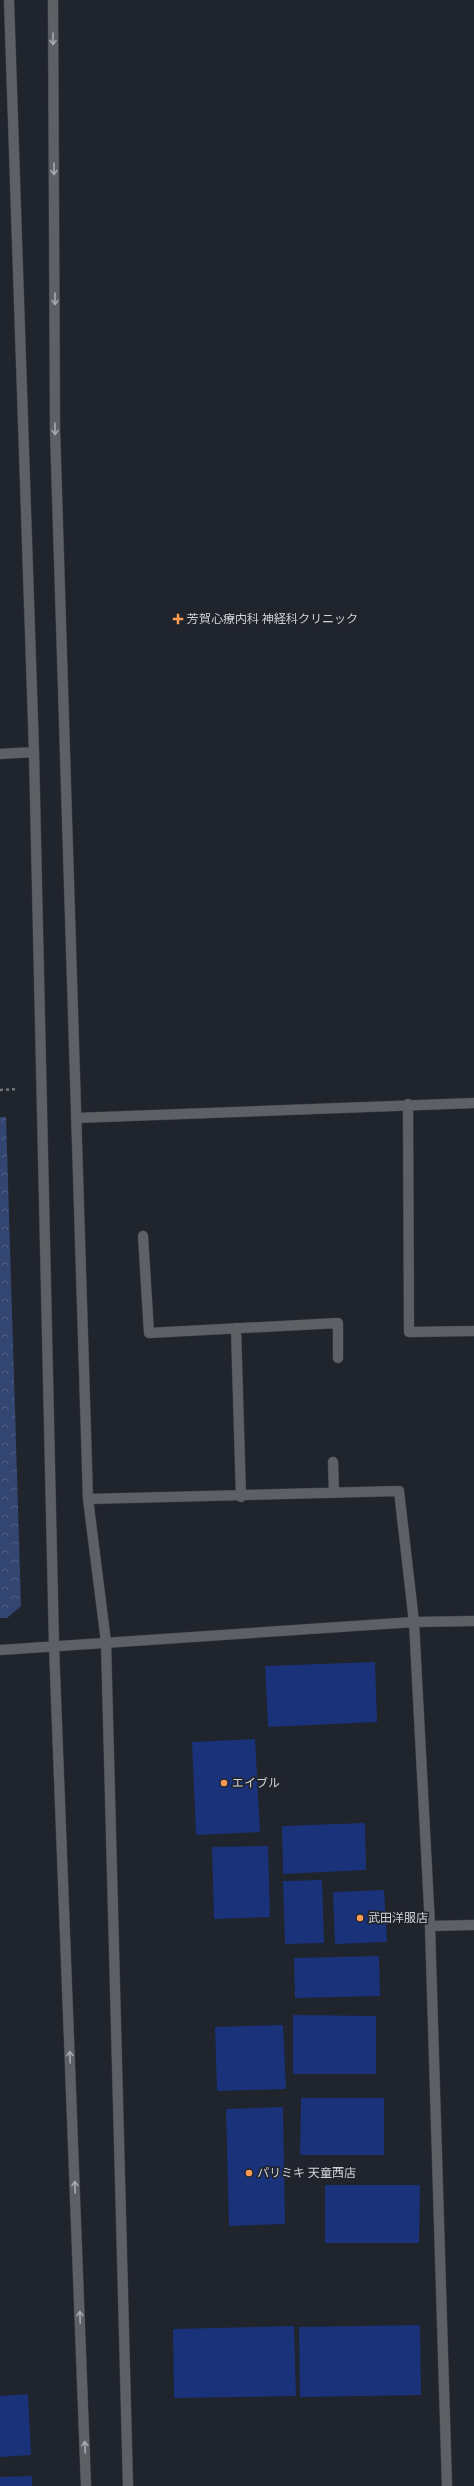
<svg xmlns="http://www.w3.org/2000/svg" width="474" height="2486" viewBox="0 0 474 2486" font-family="'Nunito Sans','Noto Sans JP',sans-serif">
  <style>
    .park { fill: url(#park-crowns) }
    .building { fill: #1a3279 }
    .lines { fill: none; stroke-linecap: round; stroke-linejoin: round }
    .minor-casing { stroke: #3c4048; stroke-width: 11 }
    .path { stroke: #71757c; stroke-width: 2.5; stroke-dasharray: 3 3; stroke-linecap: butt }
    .minor { stroke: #5e6065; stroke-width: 10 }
    .oneway { stroke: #a8aab0 }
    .poi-dot { fill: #fd9d54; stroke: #20242d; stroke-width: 1.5 }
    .labels { text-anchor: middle; stroke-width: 3.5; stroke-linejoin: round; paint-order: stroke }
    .poi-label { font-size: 12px; fill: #d0d2d8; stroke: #20242d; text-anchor: start }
  </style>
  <defs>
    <pattern id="park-crowns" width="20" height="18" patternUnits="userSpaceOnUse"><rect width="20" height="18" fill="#334672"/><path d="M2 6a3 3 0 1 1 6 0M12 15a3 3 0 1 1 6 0" fill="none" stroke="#506085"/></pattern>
  </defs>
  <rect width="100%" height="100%" fill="#20242d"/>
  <path class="park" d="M0 1117H6L21 1606 7 1618H0Z"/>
  <path class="building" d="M375 1662 377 1722 268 1727 265 1666Z
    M255 1739 260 1832 196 1835 192 1742Z
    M365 1823 366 1870 283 1874 282 1826Z
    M268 1846 270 1917 214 1919 212 1847Z
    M322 1880 324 1943 285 1944 283 1881Z
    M384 1890 387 1942 335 1944 333 1892Z
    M379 1956 380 1996 295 1998 294 1958Z
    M293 2015 376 2016V2074H293Z
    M283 2025 286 2089 217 2091 215 2027Z
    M301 2098H384V2155H300Z
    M283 2107 285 2224 229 2226 226 2109Z
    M325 2185H420L419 2243H325Z
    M420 2325 421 2395 300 2397 299 2327Z
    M294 2326 296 2396 174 2398 173 2329Z
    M28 2394 31 2455 0 2457V2396Z
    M32 2476V2486H0V2477Z"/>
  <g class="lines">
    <g class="minor-casing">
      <path id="minor" d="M9 0 34 752 54 1646 86 2486
        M53 0 55 429 88 1499 106 1642 128 2486
        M0 754 34 752
        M408 1104 409 1332 474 1331
        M76 1118 474 1103
        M143 1236 149 1333 338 1323V1358
        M236 1328 241 1497
        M333 1462 334 1493
        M88 1499 399 1491 414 1622 430 1926 447 2486
        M0 1650 414 1622 474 1621
        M430 1926 474 1925"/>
    </g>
    <path class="path" d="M0 1090 18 1089"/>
    <use href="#minor" class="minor"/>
  </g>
  <defs><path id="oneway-shaft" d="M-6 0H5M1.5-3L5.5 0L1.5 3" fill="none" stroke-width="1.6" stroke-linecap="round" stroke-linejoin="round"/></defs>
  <g class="oneway">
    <use href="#oneway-shaft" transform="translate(53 39) rotate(90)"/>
    <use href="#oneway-shaft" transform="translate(54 169) rotate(90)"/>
    <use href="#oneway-shaft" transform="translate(55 299) rotate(90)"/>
    <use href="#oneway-shaft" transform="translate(55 429) rotate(89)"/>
    <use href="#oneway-shaft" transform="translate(70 2057) rotate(-92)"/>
    <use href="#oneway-shaft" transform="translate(75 2187) rotate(-92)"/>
    <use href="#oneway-shaft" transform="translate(80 2317) rotate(-92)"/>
    <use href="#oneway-shaft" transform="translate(85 2447) rotate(-92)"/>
  </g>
  <g class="poi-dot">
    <path d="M176 613h4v4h4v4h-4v4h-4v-4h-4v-4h4z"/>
    <circle cx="224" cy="1783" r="4"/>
    <circle cx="360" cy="1918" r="4"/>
    <circle cx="249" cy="2173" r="4"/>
  </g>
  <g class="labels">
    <g class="poi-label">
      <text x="187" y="623">芳賀心療内科 神経科クリニック</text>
      <text x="232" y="1787">エイブル</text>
      <text x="368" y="1922">武田洋服店</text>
      <text x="257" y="2177">パリミキ 天童西店</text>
    </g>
  </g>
</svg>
